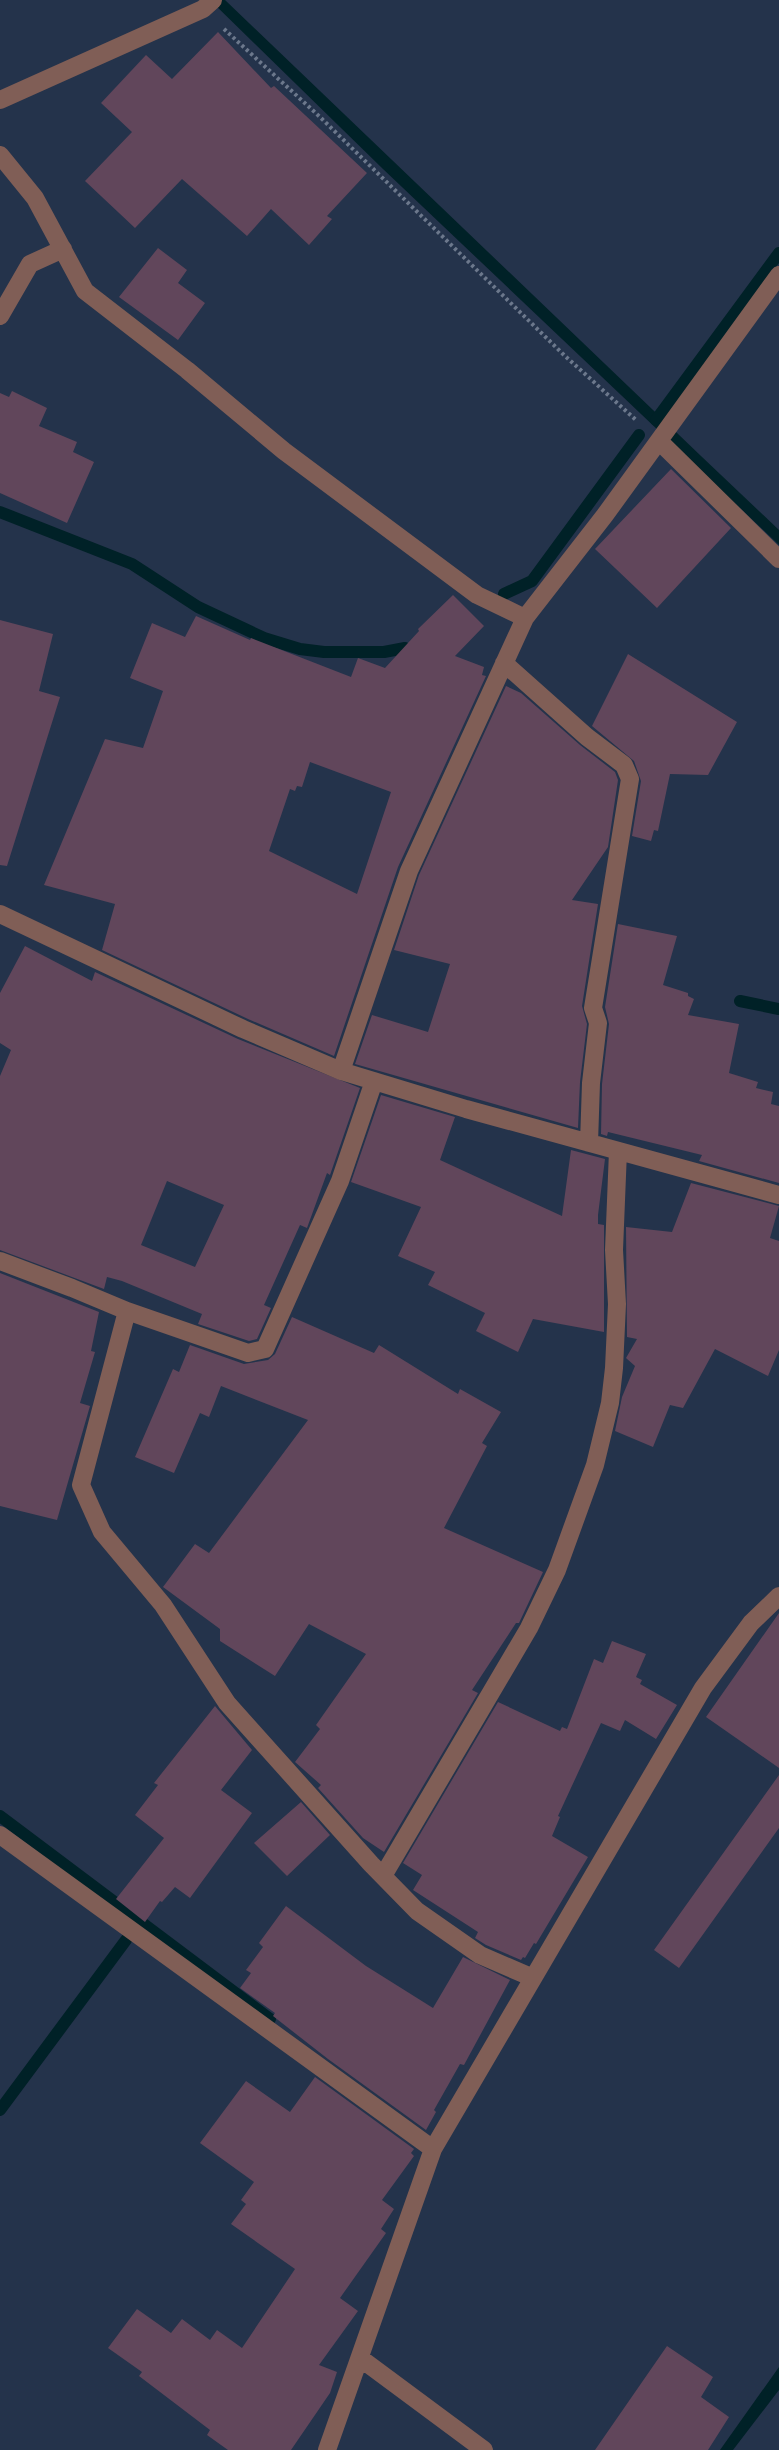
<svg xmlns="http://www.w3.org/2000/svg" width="779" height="2450" viewBox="0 0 779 2450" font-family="'Times New Roman',serif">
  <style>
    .water { fill: #002127 }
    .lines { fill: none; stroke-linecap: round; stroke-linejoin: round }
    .stream { stroke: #002127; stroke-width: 12 }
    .building { fill: #61465b; fill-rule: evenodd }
    .path { stroke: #6c788c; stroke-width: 4; stroke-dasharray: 3 3; stroke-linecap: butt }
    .minor { stroke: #805e56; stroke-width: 18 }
  </style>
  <rect width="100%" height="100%" fill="#24334b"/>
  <path class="water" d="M210 0H225L701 456 779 530V545L383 169Z
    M779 2367V2390L733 2450H720Z"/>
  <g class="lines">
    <path class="stream" d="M656 420 779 253
      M0 512 132 564 198 607 264 638 300 649 324 652H384L405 648
      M504 594 532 581 639 435
      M740 1001 779 1009
      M0 1816 270 2019
      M0 2110 126 1940"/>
  </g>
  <path class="building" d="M218 32 271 88 274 86 367 173 327 216 332 219 309 245 271 209 247 236 182 179 135 228 85 181 132 132 101 103 146 55 172 79Z
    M158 248 187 270 178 283 205 303 178 340 119 297Z
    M12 391 47 408 39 426 77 442 73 452 94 462 67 523 0 493V393L9 397Z
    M671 469 731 528 657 608 595 549Z
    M453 595 484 626 455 656 484 667 482 675 486 676 398 867 334 1056 248 1019 102 950 115 904 44 885 105 739 143 748 163 691 130 678 152 623 185 637 196 616 250 640 251 638 351 677 358 658 385 668 419 631 418 629ZM310 762 391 792 357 894 269 851 290 789 295 791 297 786 302 787Z
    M0 620 53 634 39 691 60 697 7 866 0 865Z
    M628 654 737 722 708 775 670 774 658 831 654 830 651 841 632 836 641 781 634 761 592 726Z
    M506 686 521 693 580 745 615 772 618 780 608 847 572 900 598 904 582 1006 587 1024 580 1082 578 1128 355 1064 372 1015 428 1032 450 964 394 950 419 875Z
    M618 924 677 936 663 985 688 993V996L694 999 688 1015 739 1024 729 1073 758 1082 756 1088 773 1092 771 1104 779 1106V1183L699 1161 702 1155 608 1132 607 1136 601 1134 602 1084 609 1024 605 1007Z
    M25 946 92 981 95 972 238 1039 360 1088 330 1175 327 1173 307 1228 300 1225 264 1305 271 1308 257 1339 249 1341 198 1324 202 1314 122 1281 107 1277 104 1289 0 1250V1076L11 1050 0 1043V993ZM167 1181 224 1205 195 1267 141 1245Z
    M381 1095 455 1117 440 1160 562 1216 571 1150 605 1159 598 1215V1224L604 1225V1332L533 1319 518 1352 476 1331 485 1313 428 1285 435 1272 398 1256 421 1207 351 1182Z
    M691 1183 779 1206 770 1238 779 1241V1350L768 1376 715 1349 683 1408 670 1405 653 1447 615 1431 622 1397 635 1366 626 1358 637 1339 627 1337 626 1227 672 1232Z
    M0 1273 99 1312 91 1351 95 1352 80 1403 90 1406 57 1520 0 1506Z
    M292 1317 374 1353 379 1345 458 1394 460 1389 501 1412 482 1443 487 1446 444 1528 543 1572 519 1623H516L472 1690 478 1693 384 1852 363 1838 318 1788 321 1785 295 1762 320 1729 316 1725 366 1654 309 1624 275 1676 220 1641V1629L163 1587 195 1544 209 1553 308 1420 221 1386 209 1417 200 1413 174 1473 135 1457 173 1369 179 1372 190 1345 244 1364 268 1360 275 1354Z
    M779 1613V1768L706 1717Z
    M612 1641 646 1654 636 1677 642 1680 640 1684 677 1705 656 1739 625 1720 620 1731 601 1723 558 1816 560 1817 552 1836 588 1857 536 1944 534 1943 525 1958 523 1957 521 1960 486 1945 475 1938 478 1932 413 1890 422 1875 403 1863 498 1702 560 1731 562 1727 567 1729 594 1659 603 1663Z
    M215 1706 252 1750 221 1790 252 1813 190 1898 175 1887 162 1902 160 1901 145 1922 116 1899 164 1838 135 1815 158 1785 154 1783Z
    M779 1775V1828L679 1968 654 1950Z
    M301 1802 330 1835 287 1876 254 1843Z
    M286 1906 366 1966 433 2008 463 1957 510 1980 464 2065 460 2064 434 2110 436 2112 426 2130 328 2059 273 2016 275 2013 240 1988 251 1973 246 1970 263 1947 259 1943Z
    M315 2077 414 2149 411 2153 414 2156 382 2200 394 2209 381 2229 386 2233 340 2298 358 2311 319 2365 337 2372 330 2393 291 2450H228L207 2435 210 2430 139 2376 142 2372 108 2348 137 2309 171 2333 182 2319 210 2340 217 2330 242 2348 295 2269 231 2224 246 2204 241 2200 254 2182 200 2143 246 2081 290 2112Z
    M667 2346 713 2377 701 2397 729 2417 708 2450H595Z"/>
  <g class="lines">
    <path class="path" d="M224 29 320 117 565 356 636 420"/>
    <path class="minor" d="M0 100 203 9 213 0
      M0 155 35 198 85 291 187 370 284 451 477 595 525 618
      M0 316 30 264 63 249
      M659 441 779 559
      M504 663 587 737 624 765 630 779 593 1008 598 1023 591 1083 589 1143
      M0 914 243 1029 341 1071 466 1109 779 1195
      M341 1071 409 871 525 618 605 515 779 275
      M0 1261 72 1288 127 1311 81 1485 102 1532 163 1605 227 1703 371 1864 417 1911 480 1955 531 1977
      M127 1311 248 1353 265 1349 340 1181 374 1081
      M0 1835 433 2149
      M383 1876 529 1628 557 1570 595 1465 610 1403 614 1368 617 1304 614 1250 618 1151
      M360 2358 484 2450
      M327 2450 433 2149 703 1688 751 1623 779 1596"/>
  </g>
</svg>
